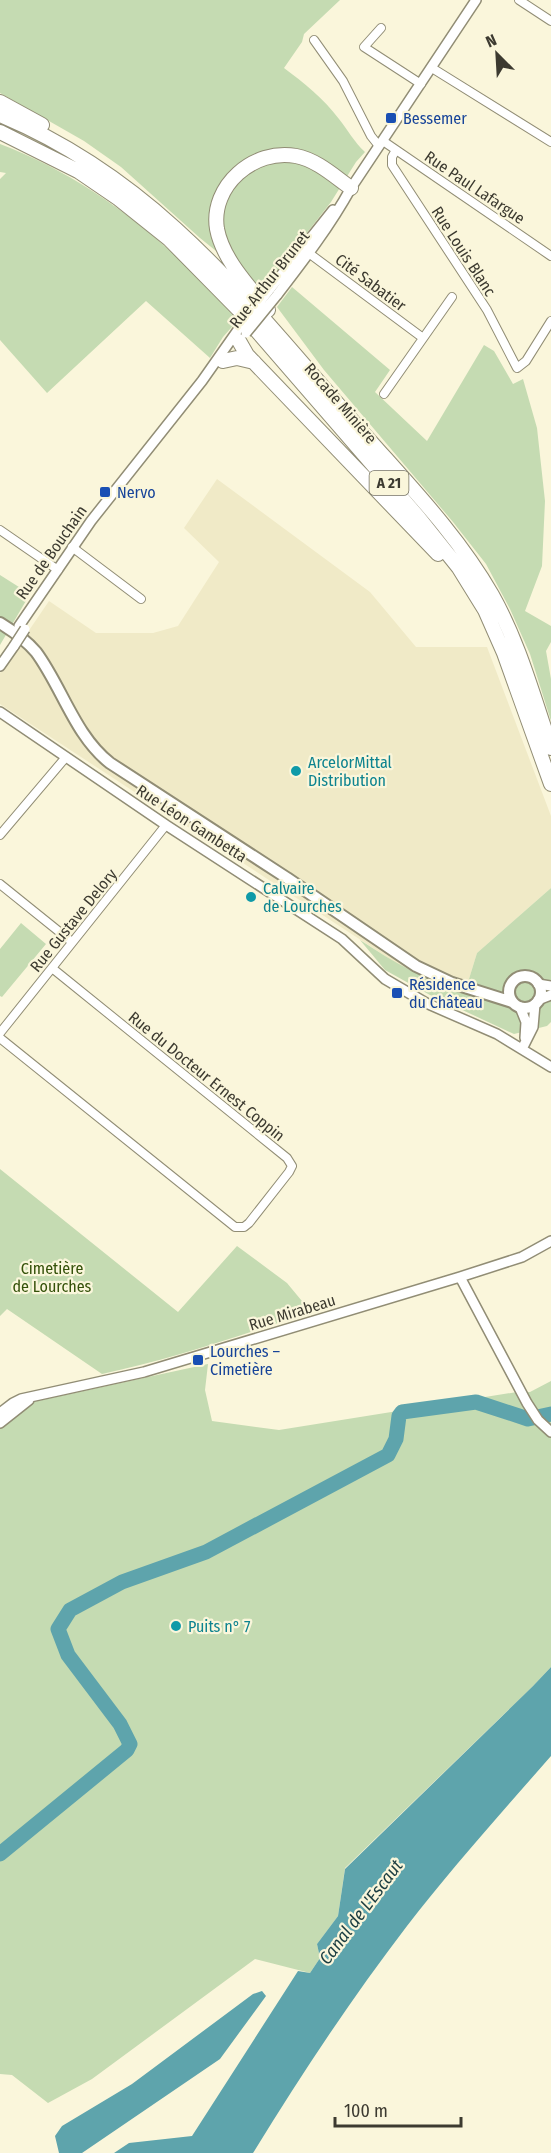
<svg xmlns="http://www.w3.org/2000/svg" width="551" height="2153" viewBox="0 0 551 2153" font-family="'Fira Sans Condensed',sans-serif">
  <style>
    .built { fill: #f0eac7 }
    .green { fill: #c5dbb2 }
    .water { fill: #5ea4ac }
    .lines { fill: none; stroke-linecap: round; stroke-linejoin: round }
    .river { stroke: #5ea4ac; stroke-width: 15 }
    .minor-casing { stroke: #918d75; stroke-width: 10 }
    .tertiary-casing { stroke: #918d75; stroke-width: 12 }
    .secondary-casing { stroke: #918d75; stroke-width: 14 }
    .motorway-casing { stroke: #918d75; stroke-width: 16 }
    .minor { stroke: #fff; stroke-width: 8 }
    .tertiary { stroke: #fff; stroke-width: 9 }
    .secondary { stroke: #fff; stroke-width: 10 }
    .motorway { stroke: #fff; stroke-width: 14 }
    .tertiary-bridge-casing { stroke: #918d75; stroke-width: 12; stroke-linecap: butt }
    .tertiary-bridge { stroke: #fff; stroke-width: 9 }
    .transit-dot { fill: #1a4fb4; stroke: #faf6db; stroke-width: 2 }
    .culture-dot { fill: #0f9aa8; stroke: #faf6db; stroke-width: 2 }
    .labels { text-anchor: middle; stroke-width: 4.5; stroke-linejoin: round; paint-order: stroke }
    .shield { fill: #faf6db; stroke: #757263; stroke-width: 1.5 }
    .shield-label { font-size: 15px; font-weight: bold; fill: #3c3a30 }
    .transit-label { font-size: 16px; fill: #164399; stroke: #faf6db; text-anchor: start }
    .street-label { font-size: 16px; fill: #3c3a30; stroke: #faf6db }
    .culture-label { font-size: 16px; fill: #0d838f; stroke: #faf6db; text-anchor: start }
    .park-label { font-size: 16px; fill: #345109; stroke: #faf6db }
    .water-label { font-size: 18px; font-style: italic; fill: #1b3d41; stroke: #faf6db }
  </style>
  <rect width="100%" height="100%" fill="#faf6db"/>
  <path class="built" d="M217 479 370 592 416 647H487L551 816V888L477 953 465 992 446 986 399 965 0 704V673L49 601 96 633H153L178 626 219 562 184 528Z"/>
  <path class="green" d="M0 0H340L304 34 302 42 284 68C303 82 324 99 339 119 348 130 354 142 365 152L356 162 331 202 263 289 200 238 121 167 84 141 0 93Z
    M0 144C66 169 125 209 177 257 198 277 218 299 238 320L223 337 210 358 146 301 47 393 0 340V179L6 173 0 172Z
    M292 287 390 370 375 392 427 441 484 345 494 351 513 384 523 379 537 428 545 501 542 566 525 611 551 626V642L546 651 551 679V721L530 654 510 609 486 564 453 522 324 370 277 307Z
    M0 575 30 594 0 645Z
    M551 888V1022L547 1026 514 1034 430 995 385 970 360 940C395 963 425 980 465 992L477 953Z
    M21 923 46 944 2 997 0 996V949Z
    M0 1169 178 1312 237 1246 287 1283 311 1312C242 1335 173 1359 102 1374L7 1309 0 1316Z
    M208 1364 205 1390 212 1421 279 1430 517 1392H530L551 1381V1667L533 1686 345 1868 338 1916 317 1944 320 1958 310 1973 255 1959 92 2079 48 2103 12 2075 0 2074V1412L37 1401Z"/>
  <path class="water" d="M551 1667V1756C502 1812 452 1868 407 1926 351 1999 301 2075 253 2153H114L129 2143 192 2136 298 1971 310 1973 320 1958 317 1944 338 1916 345 1869 533 1686Z
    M262 1991 266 1996 220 2059 82 2153H59L55 2136 62 2126 132 2084 253 1994Z"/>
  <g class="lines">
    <path class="river" d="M0 1854 127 1750 130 1744 120 1724 68 1655 58 1629 70 1610 122 1582 206 1552 388 1455 396 1439 399 1416 402 1412 476 1402 528 1419 551 1414"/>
    <g class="minor-casing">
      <path id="minor" d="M519 0 551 21
        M381 28 364 47 421 84
        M314 40 343 81 371 136 379 146
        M432 68 551 142
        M383 141 551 256
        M396 150 392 157V165L487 310 517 368 526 361 551 321
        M306 251 423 338
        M384 394 452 297
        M0 530 58 570
        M72 547 141 599
        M0 835 66 757
        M0 884 72 942
        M0 1033 166 825
        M0 1038 235 1227H244L249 1223 289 1172 292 1166 287 1158 52 968"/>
    </g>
    <g class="tertiary-casing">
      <path id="tertiary" d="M270 289 333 210
        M277 295C304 260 330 226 351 188L476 0
        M19 626 91 521 202 381 240 327
        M0 666 14 646
        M0 712 166 825 342 939 385 979 426 1003 497 1034 551 1067
        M538 984 551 986
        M538 1000 551 995
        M520 1007 526 1022 525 1038
        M522 1049 533 1027 535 1004
        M460 1277 527 1403 538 1420 551 1432
        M0 1413 13 1403 21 1399 144 1372 460 1277 522 1257 551 1241
        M0 1423 29 1400"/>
    </g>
    <g class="secondary-casing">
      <path id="secondary" d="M0 623C13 631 26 640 36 652 62 687 75 736 110 763L287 878 416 966 452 983 512 1002
        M509 992a16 16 0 1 1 32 0a16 16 0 1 1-32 0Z"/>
    </g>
    <g class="motorway-casing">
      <path id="motorway" d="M0 102 42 125
        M0 115C158 181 247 301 356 425 403 479 456 532 492 595 519 643 533 696 551 748
        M0 132 78 171 119 199 169 239 238 309 419 518 459 568 485 610 504 653 551 784
        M268 310C249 286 223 260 217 229 210 186 254 148 296 156 317 160 334 176 351 188
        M239 341 247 355 438 554
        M223 361 237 358 254 362"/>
    </g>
    <use href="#minor" class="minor"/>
    <use href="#tertiary" class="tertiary"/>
    <use href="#secondary" class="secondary"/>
    <use href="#motorway" class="motorway"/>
    <g class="tertiary-bridge-casing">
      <path id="tertiary-bridge" d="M240 327 270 289
        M246 333 277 295
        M14 646 25 629"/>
    </g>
    <use href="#tertiary-bridge" class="tertiary-bridge"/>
  </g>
  <g class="transit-dot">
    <rect x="385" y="112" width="12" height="12" rx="3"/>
    <rect x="99" y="486" width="12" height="12" rx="3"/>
    <rect x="391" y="987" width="12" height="12" rx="3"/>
    <rect x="192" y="1354" width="12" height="12" rx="3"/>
  </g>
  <g class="culture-dot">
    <circle cx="296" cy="771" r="6"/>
    <circle cx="251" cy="897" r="6"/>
    <circle cx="176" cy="1626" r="6"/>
  </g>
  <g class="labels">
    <rect class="shield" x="369.5" y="471" width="39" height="24" rx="4.5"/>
    <g class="shield-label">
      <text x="389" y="488">A 21</text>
    </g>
    <g class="transit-label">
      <text x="403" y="124">Bessemer</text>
      <text x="117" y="498">Nervo</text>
      <text x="409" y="990">Résidence<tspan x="409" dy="18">du Château</tspan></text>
      <text x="210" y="1357">Lourches –<tspan x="210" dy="18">Cimetière</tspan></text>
    </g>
    <g class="street-label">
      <text transform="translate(475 187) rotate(34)" y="6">Rue Paul Lafargue</text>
      <text transform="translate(464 251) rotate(57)" y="6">Rue Louis Blanc</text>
      <text transform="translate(269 279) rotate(-52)" y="6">Rue Arthur Brunet</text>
      <text transform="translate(371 282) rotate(37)" y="6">Cité Sabatier</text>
      <text transform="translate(341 403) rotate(49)" y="6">Rocade Minière</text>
      <text transform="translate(51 552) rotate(-55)" y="6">Rue de Bouchain</text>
      <text transform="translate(192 823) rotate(33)" y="6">Rue Léon Gambetta</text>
      <text transform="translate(73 920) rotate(-51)" y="6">Rue Gustave Delory</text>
      <text transform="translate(207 1076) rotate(39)" y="6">Rue du Docteur Ernest Coppin</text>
      <text transform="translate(292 1312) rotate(-17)" y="6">Rue Mirabeau</text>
    </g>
    <g class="culture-label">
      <text x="308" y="768">ArcelorMittal<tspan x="308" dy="18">Distribution</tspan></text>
      <text x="263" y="894">Calvaire<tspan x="263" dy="18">de Lourches</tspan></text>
      <text x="188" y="1632">Puits n° 7</text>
    </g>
    <g class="park-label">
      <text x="52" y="1274">Cimetière<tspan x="52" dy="18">de Lourches</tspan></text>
    </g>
    <g class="water-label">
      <text transform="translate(361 1912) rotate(-53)" y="6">Canal de L'Escaut</text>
    </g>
  </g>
  <g transform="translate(497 54) rotate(336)" stroke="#faf6db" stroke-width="4.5" paint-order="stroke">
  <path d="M0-4.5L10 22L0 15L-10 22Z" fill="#3c3a30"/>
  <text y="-9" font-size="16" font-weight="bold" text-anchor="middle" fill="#3c3a30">N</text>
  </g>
  <path d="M335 2117v9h126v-9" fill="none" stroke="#3c3a30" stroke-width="3"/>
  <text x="344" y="2117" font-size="18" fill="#3c3a30" stroke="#faf6db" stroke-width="4.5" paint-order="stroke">100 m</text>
</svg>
